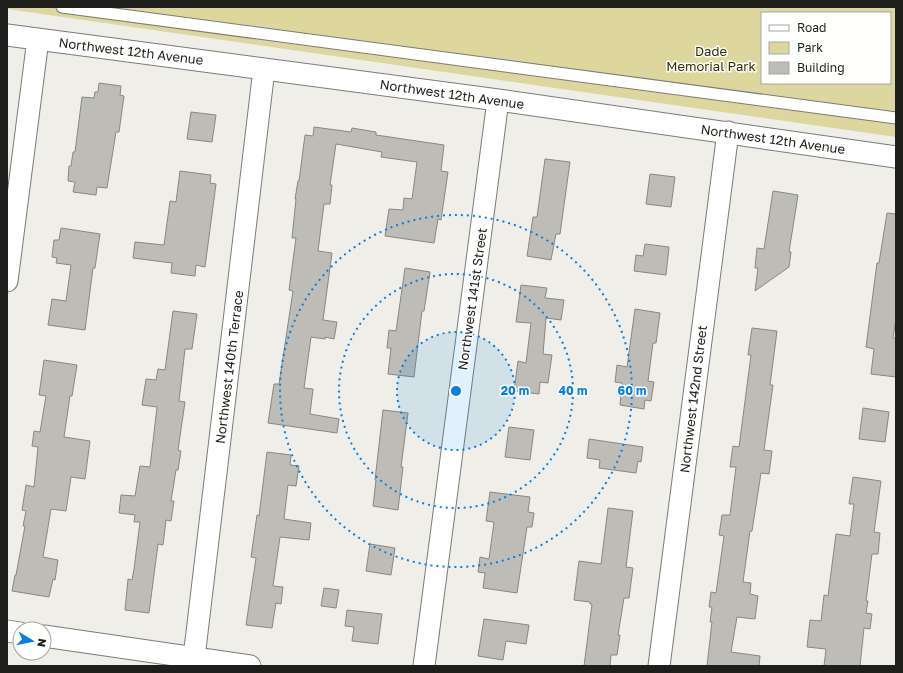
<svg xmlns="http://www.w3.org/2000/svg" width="903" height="673" viewBox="0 0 903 673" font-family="'Golos Text',sans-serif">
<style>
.green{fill:#ddd79e;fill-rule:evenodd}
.building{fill:#bdbcb7;stroke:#888882}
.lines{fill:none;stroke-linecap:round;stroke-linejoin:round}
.service-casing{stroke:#7b7b76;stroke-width:13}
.minor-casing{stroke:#7b7b76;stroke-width:23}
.service{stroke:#fff;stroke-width:11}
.minor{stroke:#fff;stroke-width:21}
.ring{fill:none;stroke:#0280e6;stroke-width:2;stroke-dasharray:2 4}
.labels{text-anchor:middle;stroke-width:3;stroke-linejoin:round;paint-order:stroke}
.street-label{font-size:13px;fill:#1e1e1c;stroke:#fffffe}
.park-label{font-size:13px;fill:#342f03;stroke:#fffffe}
.centre{fill:#0280e6;stroke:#fffffe;stroke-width:2}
.ring-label{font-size:12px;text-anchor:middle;font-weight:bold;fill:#0280e6;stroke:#fffffe;stroke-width:3;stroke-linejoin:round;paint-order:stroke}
</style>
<rect width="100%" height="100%" fill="#efeee9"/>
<path class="green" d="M7,7H896V137L7,9ZM762,13H890V83H762Z"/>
<path class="building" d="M99,83L121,86L120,95L124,96L119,132H116L107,188L97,187L96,195L73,192L75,182L68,181L69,166H71L73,152H75L82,97L94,98L95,92H98Z
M191,112L216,115L212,142L187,139Z
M314,127L351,132L352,128L376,132V135L444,145L441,171L448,172L441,220L438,219L434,243L385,236L389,209L403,210L404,198L412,199L417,162L381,157L382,152L336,144L330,185H332L330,204H324L318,251L332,253L323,320L337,322L334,339L325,337V339L311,337L304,388L313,389L310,414L339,419L337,433L268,423L274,384H279L293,291L289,290L296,238H292L296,199H295L298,181H299L305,135L313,136Z
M545,159L570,162L560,234H556L551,260L527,256L533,217H537Z
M180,171L211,175L210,183L216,184L205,267L196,265L195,276L171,273L172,263L133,258L135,242L164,245L170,201L176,202Z
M650,174L675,177L671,207L646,204Z
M773,191L798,195L789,252H791L789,267L755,291L758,268H755L757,248L764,249Z
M887,213L896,214V319L893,338H896V377L871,374L874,349L866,347L877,263H879Z
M61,228L100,234L95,268H93L85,330L48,325L52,299L66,301L71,265L56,263L57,258L52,257L54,240H59Z
M645,244L669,247L666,275L634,271L636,255L643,256Z
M405,268L430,272L424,311H422L414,377L388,374L391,348H387L389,330L396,331Z
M521,285L547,288L545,298L564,300L561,320L546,318L543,354L552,355L548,383L540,382L539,394L514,391L518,361L526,363L531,323L516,322Z
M635,309L660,313L656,343H653L648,381L654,382L651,401L645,400L644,409L620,405L622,383L615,382L617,365L627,367Z
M173,311L197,314L192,349H185L179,401L185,402L178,450L181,451L178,470H176L171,501H174L171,521L166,520L163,545L158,544L149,613L125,610L128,579L132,580L134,569L140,522H134L135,515L119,513L121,495L135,496L140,466L150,467L157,407L142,405L146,379L156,380L158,369L165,370Z
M752,328L777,331L770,385H773L764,450L772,451L769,474L761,473L752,531H750L743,582L751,583L750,594L758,596L755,619L737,617L731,652L760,656L759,666H707L712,622H710L712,607H709L711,592L716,593L724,536L719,535L722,515H730L736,467H730L733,446L739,447L751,355H748Z
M44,360L77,365L72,396H70L64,437L90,441L85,479L71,477L66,511L51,509L43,557L58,560L55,580L53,579L49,597L12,591L15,575H16L25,526H23L26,511L22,510L26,485L34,487L38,447L32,446L34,431L40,432L46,396L39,395Z
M863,408L889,412L885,442L859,439Z
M383,410L408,413L401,467H403L398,510L373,506L376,480H375Z
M509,427L534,430L530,460L505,457Z
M589,439L643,447L641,462L638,461L636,473L599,468L600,460L587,458Z
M267,452L291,455L290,465L299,466L296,486L288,485L284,519L311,523L309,540L280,537L273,586L283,587L281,604L276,603L272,628L246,625L256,558L251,557L257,515L259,516Z
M853,477L881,481L874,532L880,533L878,554H872L866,601H868L866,613L872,614L870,629L864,628L860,666H824L826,649L807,647L810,620L821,621L824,595L828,596L836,534L850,536L854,504H849Z
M490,492L530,497L528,512L534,513L532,527H527L517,593L483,588L485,573L478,572L480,557L489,559L494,522L486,521Z
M608,508L633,511L626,567L633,568L629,598H624L618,635H620L617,655H611L610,666H584L592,604H590V602L574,600L579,561L601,564Z
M370,544L395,548L391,575L366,571Z
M324,588L339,590L336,608L321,606Z
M347,610L382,614L378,644L352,641L354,627L345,626Z
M484,619L529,625L526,644L506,641L503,660L478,656Z"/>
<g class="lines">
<defs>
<path id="service" d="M62,7L896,118"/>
<path id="minor" d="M7,35L498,100L896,157
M7,281L38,39
M7,631L20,633
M44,636L250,666
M193,666L264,69
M424,666L498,100
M659,666L728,132"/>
</defs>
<use href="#service" class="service-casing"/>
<use href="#minor" class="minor-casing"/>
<use href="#service" class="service"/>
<use href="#minor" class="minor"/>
</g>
<circle cx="456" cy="391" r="59" fill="#0280e6" fill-opacity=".12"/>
<g class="ring">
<circle cx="456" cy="391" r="59"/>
<circle cx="456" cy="391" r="117"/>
<circle cx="456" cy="391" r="176"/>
</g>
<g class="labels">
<g class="street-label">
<text transform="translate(131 51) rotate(7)" y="5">Northwest 12th Avenue</text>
<text transform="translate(452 94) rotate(8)" y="5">Northwest 12th Avenue</text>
<text transform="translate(773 139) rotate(8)" y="5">Northwest 12th Avenue</text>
<text transform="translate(472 299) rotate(-82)" y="5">Northwest 141st Street</text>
<text transform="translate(229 367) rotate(-83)" y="5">Northwest 140th Terrace</text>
<text transform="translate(693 399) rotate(-83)" y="5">Northwest 142nd Street</text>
</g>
<g class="park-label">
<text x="711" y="56">Dade<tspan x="711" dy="15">Memorial Park</tspan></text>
</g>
</g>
<circle cx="456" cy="391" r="6" class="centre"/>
<g class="ring-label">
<text x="515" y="395">20 m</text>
<text x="573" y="395">40 m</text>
<text x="632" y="395">60 m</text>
</g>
<rect width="903" height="673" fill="none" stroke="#1e1e1c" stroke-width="16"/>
<rect x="761" y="12" width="130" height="72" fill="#fffffe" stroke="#a5a5a4"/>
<rect x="769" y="25" width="20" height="6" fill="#ffffff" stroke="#a5a5a4"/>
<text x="797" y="32" font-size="12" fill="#1e1e1c">Road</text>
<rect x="769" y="42" width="20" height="12" fill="#ddd79e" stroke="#a5a5a4"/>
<text x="797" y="52" font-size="12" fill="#1e1e1c">Park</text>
<rect x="769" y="62" width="20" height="12" fill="#bdbcb7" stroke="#a5a5a4"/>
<text x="797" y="72" font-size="12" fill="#1e1e1c">Building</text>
<g transform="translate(32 641) rotate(100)"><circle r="19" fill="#fffffe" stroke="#a5a5a4"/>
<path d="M0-3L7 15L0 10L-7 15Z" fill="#0280e6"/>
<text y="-6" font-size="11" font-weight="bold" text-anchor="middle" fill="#1e1e1c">N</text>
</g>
</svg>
